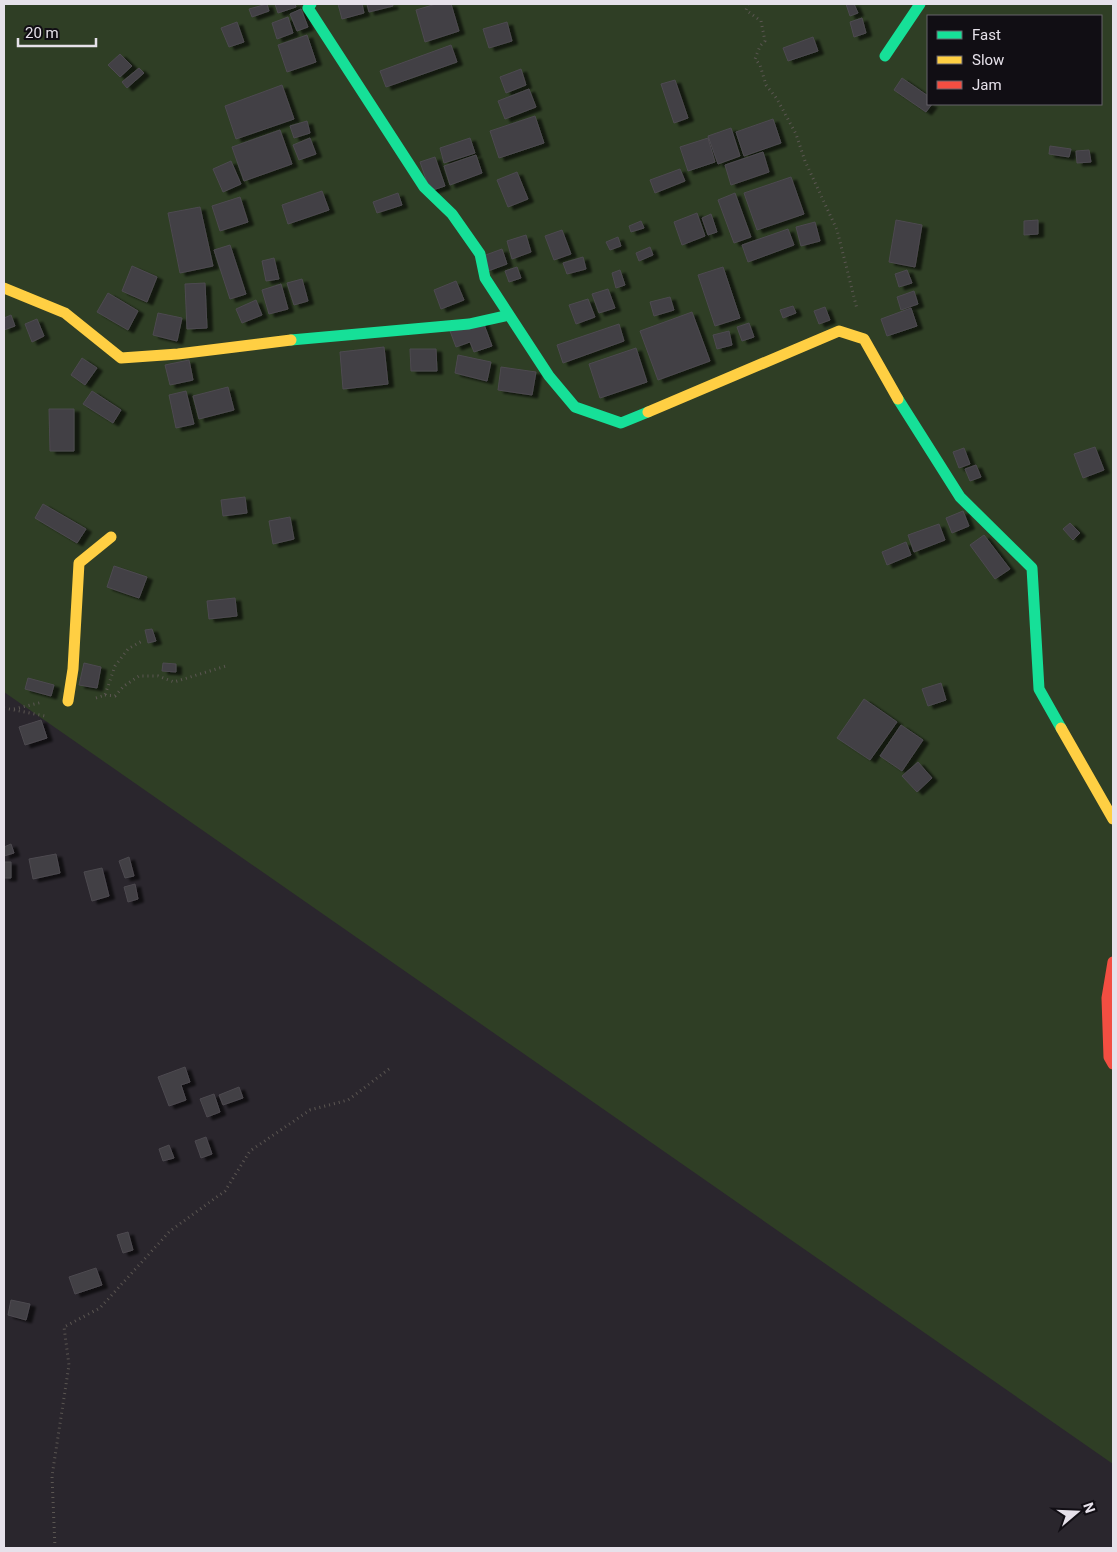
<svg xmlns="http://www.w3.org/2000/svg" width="1117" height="1552" viewBox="0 0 1117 1552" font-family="Roboto,sans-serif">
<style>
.green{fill:#2f3e25;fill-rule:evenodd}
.building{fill:#423f44;stroke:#4d4a50;filter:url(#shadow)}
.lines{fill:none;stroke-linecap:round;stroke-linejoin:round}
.path{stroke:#5b5652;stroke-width:3;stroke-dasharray:1 4;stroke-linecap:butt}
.fast{stroke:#16e098;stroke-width:11}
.slow{stroke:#ffcf43;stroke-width:11}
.jam{stroke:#f24e42;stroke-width:11}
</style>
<defs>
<filter id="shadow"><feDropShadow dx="5.5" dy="3" stdDeviation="1" flood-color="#0009"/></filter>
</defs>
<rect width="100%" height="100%" fill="#2a262d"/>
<path class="green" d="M4,4H1113V1464L4,692ZM928,16H1101V104H928Z"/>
<path class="building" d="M267,4L269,11L252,17L249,9Z
M275,4H295L296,7L278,13Z
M338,4H362L364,13L342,19Z
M367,4H392L393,6L369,12Z
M436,4H451L459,31L425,42L416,10Z
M846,4H854L858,13L850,16Z
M301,9L308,27L297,31L290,14Z
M288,17L293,33L277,39L272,23Z
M862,18L866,33L854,37L850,22Z
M237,22L244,42L229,47L221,28Z
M507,22L512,41L489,48L483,29Z
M307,35L316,62L287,72L278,45Z
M813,37L818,51L788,61L783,48Z
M451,45L457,62L386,87L380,71Z
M120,54L132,66L120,77L108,65Z
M139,68L144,73L127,88L122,82Z
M521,69L526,85L506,93L500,77Z
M902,78L928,96V104H932L926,112L894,90Z
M675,80L688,118L674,123L661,84Z
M282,85L294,119L236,139L225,106Z
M529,89L536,107L505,119L498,101Z
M535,116L544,143L499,158L490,131Z
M773,119L781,143L744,156L736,132Z
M307,121L310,133L294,138L290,126Z
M731,128L740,156L718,164L708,136Z
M280,130L292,164L244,181L232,147Z
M310,138L316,154L299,160L293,145Z
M470,138L475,153L444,163L440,148Z
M708,138L715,162L688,171L680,147Z
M1050,146L1071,149L1069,157L1049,154Z
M1089,150L1091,162L1077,163L1076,151Z
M763,152L769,172L731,185L725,165Z
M476,155L482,173L450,185L444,166Z
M435,157L445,186L430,191L420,162Z
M231,161L241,184L223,192L213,169Z
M680,169L685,181L655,193L650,180Z
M517,172L528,199L508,207L497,180Z
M791,177L804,214L757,230L744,193Z
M322,191L329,210L288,224L282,205Z
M398,193L402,205L377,213L373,202Z
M735,193L751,237L734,243L718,200Z
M240,197L248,222L220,231L212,206Z
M200,207L213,266L180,273L168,213Z
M697,213L705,236L682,245L674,222Z
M711,214L717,232L708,235L702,218Z
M896,220L922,225L915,267L889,262Z
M1038,220V234L1024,235V221Z
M641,221L644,228L631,232L629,226Z
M815,222L820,241L801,246L796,227Z
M788,229L794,245L748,262L742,245Z
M562,230L571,254L554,260L545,236Z
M526,235L531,252L512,259L507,241Z
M618,237L621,246L610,250L606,242Z
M230,245L246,294L230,299L214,250Z
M650,247L653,255L639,261L636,253Z
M502,249L507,264L488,271L483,256Z
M583,257L586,269L567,274L563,263Z
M274,258L279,279L266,281L262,261Z
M132,266L157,277L147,302L122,291Z
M517,267L521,278L509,282L505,271Z
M723,267L740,318L715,326L698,275Z
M620,270L625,285L616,288L612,273Z
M907,270L912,283L899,287L895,274Z
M302,279L308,301L294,305L287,283Z
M456,281L464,300L441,309L434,290Z
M205,283L207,328L187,329L185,284Z
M281,284L288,309L269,314L262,290Z
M608,289L615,308L599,313L592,294Z
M914,291L918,304L901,310L897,297Z
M108,293L138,311L128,330L97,312Z
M670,297L674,310L654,316L650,302Z
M588,299L595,317L576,324L569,305Z
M256,300L262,315L242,323L236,309Z
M793,306L796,313L783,318L780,310Z
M825,307L830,320L819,324L814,311Z
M911,308L917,326L887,336L881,319Z
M692,312L710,361L658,380L640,331Z
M158,313L182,318L177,341L153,335Z
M11,315L15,326L4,330V318Z
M37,319L44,336L32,342L25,324Z
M482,319L492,346L474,352L470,342L456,347L450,331Z
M749,323L754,337L742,341L737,327Z
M619,324L624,341L563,363L557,345Z
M729,331L732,345L717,349L713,335Z
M384,347L388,384L343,389L340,352Z
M636,348L647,382L600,398L589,364Z
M410,349H436L437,371H411Z
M458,355L491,362L487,381L455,373Z
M82,358L97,368L85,385L71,375Z
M189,360L193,380L170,385L165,365Z
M501,367L536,372L532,395L498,390Z
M228,387L234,410L199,419L193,396Z
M92,391L121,410L113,423L83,404Z
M186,391L194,424L176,428L169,395Z
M49,409H74V451H50Z
M1095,447L1104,470L1083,478L1074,454Z
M964,448L970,464L959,468L953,452Z
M976,465L981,477L970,481L965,469Z
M245,497L247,513L223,516L221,500Z
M43,504L86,529L77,543L35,518Z
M963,511L969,526L952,533L946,518Z
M290,517L294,539L273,544L269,521Z
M1070,523L1080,533L1073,540L1063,529Z
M939,524L945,540L914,552L908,535Z
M984,535L1010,569L995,579L970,545Z
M906,542L911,555L887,565L882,552Z
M114,566L147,577L139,598L107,587Z
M235,598L237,616L209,619L207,601Z
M152,629L156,641L148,643L145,630Z
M84,663L101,667L97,688L79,685Z
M163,663L176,664V672L162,671Z
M28,678L54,685L51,696L25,689Z
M941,683L946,700L928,706L922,689Z
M864,699L897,722L870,760L837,738Z
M41,720L47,738L25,745L19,727Z
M901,725L923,740L902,771L880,756Z
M918,762L932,778L917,792L902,776Z
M11,844L14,853L4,856V847Z
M56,854L60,873L33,879L29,859Z
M129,857L134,876L125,878L119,861Z
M4,862H11V878H4Z
M102,868L109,896L92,901L84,872Z
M135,884L138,899L128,902L124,887Z
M185,1067L190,1082L181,1085L186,1100L169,1106L158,1077Z
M239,1087L243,1098L223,1105L219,1095Z
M214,1094L220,1112L207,1117L200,1099Z
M206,1137L212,1154L201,1158L195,1141Z
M169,1145L174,1158L163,1161L159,1149Z
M128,1232L133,1250L123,1253L117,1235Z
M96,1268L102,1285L75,1294L69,1277Z
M11,1300L30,1304L26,1320L8,1315Z"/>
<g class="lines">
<path class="path" d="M748,4L746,10L761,21L765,41L760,46L755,59L760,65L766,85L777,99L796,134L805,161L837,230L857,309
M105,695L115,696L124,686L139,676H158L174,682L226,666
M96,698L105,695L115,666L128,649L142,641
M4,708L45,716
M14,709L43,702
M55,1548L52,1476L69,1365L64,1327L100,1308L170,1231L225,1191L250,1151L310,1110L348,1100L389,1069"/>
<path class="fast" d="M311,4L308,8L424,187L452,214L480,254L485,278L549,376L575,407L621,423L648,412
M885,56L920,4
M291,340L469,324L509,315
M898,399L960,497L1032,568L1039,689L1061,728"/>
<path class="slow" d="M4,288L65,313L121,358L178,354L291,340
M648,412L839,331L864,339L898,399
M68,701L73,669L79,563L111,537
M1061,728L1113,819"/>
<path class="jam" d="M1113,962L1107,998L1109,1057L1113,1064"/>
</g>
<rect width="1117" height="1552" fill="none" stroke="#e6e1ea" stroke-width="10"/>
<rect x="927" y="15" width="175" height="90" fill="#110e14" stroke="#66626a"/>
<rect x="937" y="31" width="25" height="8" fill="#16e098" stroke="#66626a"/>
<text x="972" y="40" font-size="15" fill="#e6e1ea">Fast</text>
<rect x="937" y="56" width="25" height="8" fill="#ffcf43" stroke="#66626a"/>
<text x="972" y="65" font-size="15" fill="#e6e1ea">Slow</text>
<rect x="937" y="81" width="25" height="8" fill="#f24e42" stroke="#66626a"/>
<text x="972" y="90" font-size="15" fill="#e6e1ea">Jam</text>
<g transform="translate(1077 1512) rotate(71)" stroke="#110e14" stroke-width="4" paint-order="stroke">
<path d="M0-4L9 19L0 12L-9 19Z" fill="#e6e1ea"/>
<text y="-8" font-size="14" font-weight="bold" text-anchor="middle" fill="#e6e1ea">N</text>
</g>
<path d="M18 38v8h78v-8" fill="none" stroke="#e6e1ea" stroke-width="2.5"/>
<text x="25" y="38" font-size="15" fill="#e6e1ea" stroke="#110e14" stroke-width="4" paint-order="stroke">20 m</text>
</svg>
